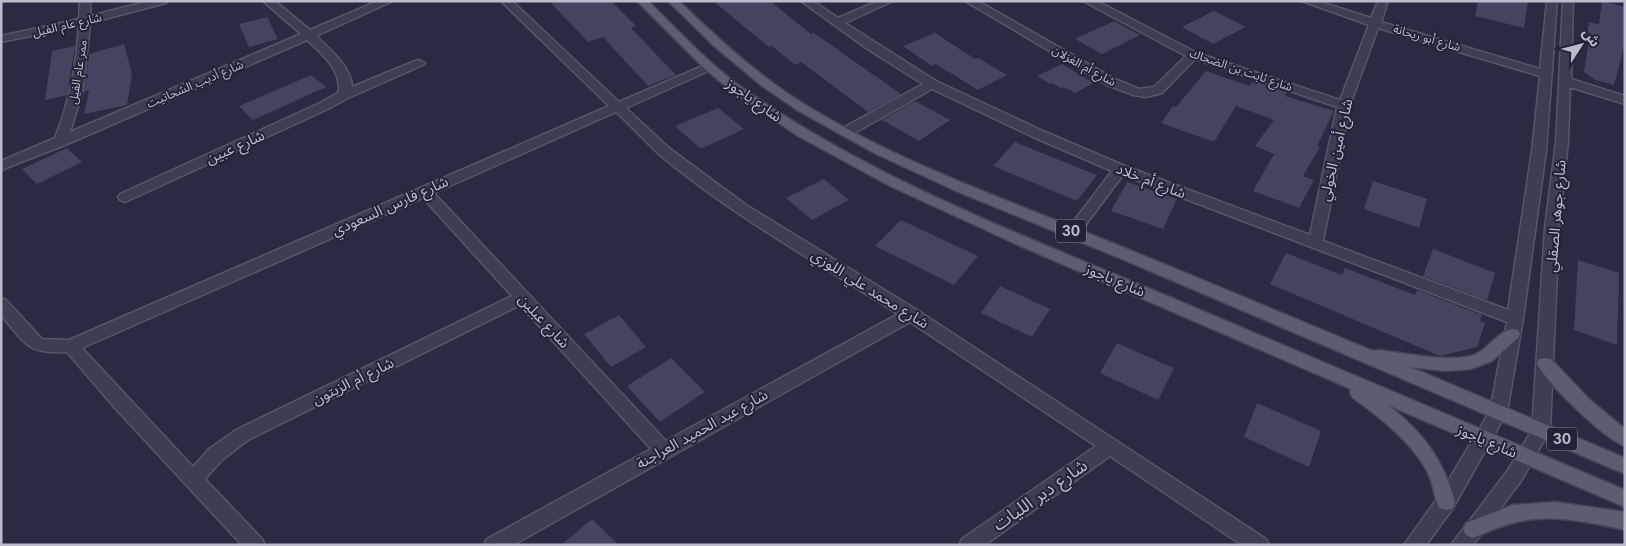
<svg xmlns="http://www.w3.org/2000/svg" width="1626" height="546" viewBox="0 0 1626 546" font-family="Inter,'Noto Sans Arabic',sans-serif">
<style>
.building{fill:#434460}
.lines{fill:none;stroke-linecap:round;stroke-linejoin:round}
.minor-casing{stroke:#56566a;stroke-width:3}
.major-casing{stroke:#444459;stroke-width:3}
.minor{fill:#3d3e53;fill-rule:evenodd}
.major{fill:#5c5c73;fill-rule:evenodd}
.labels{text-anchor:middle;stroke-width:4;stroke-linejoin:round;paint-order:stroke}
.far-street-label{font-size:12px;fill:#bbc;stroke:#222238}
.shield{fill:#222238;stroke:#8d8da0;stroke-width:1}
.shield-label{font-size:14px;font-weight:bold;fill:#bbc}
.street-label{font-size:15px;fill:#bbc;stroke:#222238}
.near-street-label{font-size:18px;fill:#bbc;stroke:#222238}
</style>
<rect width="100%" height="100%" fill="#292a43"/>
<path class="building" d="M549,1H611L636,26L631,28L676,75L648,86L603,37L588,42Z
M713,1H770L811,34L814,33L901,94L868,112L801,62L795,65L772,46L769,47Z
M1478,1H1528L1524,28L1475,16Z
M1602,1L1625,7V42L1614,85L1595,80L1584,72L1589,40L1587,39L1589,22L1599,24Z
M1214,11L1246,27L1213,44L1182,27Z
M267,17L278,39L249,47L239,24Z
M1114,21L1140,35L1102,54L1075,39Z
M935,33L975,59L978,58L1007,75L978,90L936,64L932,66L903,46Z
M124,44L132,74L127,105L84,114L89,90L85,91L89,54Z
M75,46L67,95L45,100L52,51Z
M1062,64L1094,83L1075,93L1064,87L1061,88L1052,83L1050,84L1037,76Z
M1206,71L1249,86L1253,81L1287,92L1285,96L1334,111L1317,146L1320,147L1303,176L1314,180L1299,208L1253,191L1274,154L1255,146L1274,120L1236,106L1214,142L1161,123L1173,106L1176,107Z
M311,75L326,87L253,120L239,106Z
M913,102H917L950,120L919,141L882,120Z
M718,108L744,129L701,149L675,126Z
M1015,142L1057,159L1097,175L1077,201L993,166Z
M67,148L82,162L37,184L22,169Z
M824,179L849,200L812,220L786,198Z
M1373,181L1427,199L1419,228L1364,209Z
M1127,182L1177,199L1163,229L1111,211Z
M901,220L933,235L978,256L954,285L875,246Z
M1433,249L1495,273L1487,300L1423,276Z
M1286,253L1342,275L1345,268L1415,295L1417,290L1482,315L1480,321L1485,323L1477,347L1440,356L1270,284Z
M1578,260L1619,273L1617,345L1574,330Z
M1000,286L1050,309L1032,337L981,313Z
M619,315L646,347L611,367L584,334Z
M1117,343L1174,368L1158,400L1100,373Z
M671,358L705,392L660,422L627,386Z
M1257,403L1321,431L1309,467L1244,437Z
M592,519L619,545H561Z"/>
<g class="lines">
<defs>
<path id="minor" d="M80,1H90V16L149,1H167L166,3L90,23L83,90L70,132L301,34L263,1H275L310,30L378,1H393L316,36C329,48 352,68 352,87L415,61L419,60L425,63L423,65L348,98L328,109L125,202L120,200L118,197L120,194L320,103L338,93C343,72 322,53 307,40L65,145L1,170V161L55,138C70,100 76,66 79,26L1,42V36L79,19Z
M501,1H512L619,102L705,65H713L715,67L713,69L626,108L669,148L746,205L917,310L1266,539L1269,545H1242L1110,456L985,545H959L962,539L1096,446L910,322L513,545H484L487,539L651,449L520,305L248,440L222,460L205,479L262,539L265,545H242L114,407L67,352C26,354 26,344 1,315V298L6,300L42,339L69,340L609,106ZM616,112C631,126 645,141 660,155C733,216 818,263 898,314L666,441L434,193ZM423,198L512,296L236,430L209,449L193,467L82,348Z
M801,1H813L838,18L878,1H893L845,23L936,81L1043,131L1125,166L1310,235L1337,107L1195,59L1162,93L1146,97L1133,95L1107,85L965,1H978L1115,79L1139,89L1154,87L1186,56L1083,1H1097L1197,53L1340,100L1369,25L1302,1H1318L1371,18L1378,1H1388L1381,22L1540,69L1547,1H1557L1546,151L1523,319L1507,412L1453,508L1426,545H1404L1439,496L1490,411L1507,322L1123,175L1078,235H1068L1066,232L1068,229L1112,171L1033,137L932,89L851,135H841L840,132L841,129L923,84L866,48ZM1378,28L1540,76L1532,151L1508,310L1323,241L1350,105Z
M1563,1H1573L1571,79L1625,96V104L1570,87L1568,142L1559,228L1550,430L1521,481L1473,545H1451L1508,470L1532,430L1545,228L1556,142Z"/>
<path id="major" d="M637,1H648C677,29 705,60 737,84C869,178 1024,236 1172,298C1323,362 1474,426 1625,490V507L1388,405C1423,433 1443,458 1455,502L1453,508L1446,510L1439,508C1434,496 1433,482 1427,471C1410,440 1380,418 1352,397L1350,392L1351,389L1018,245L890,186L798,136L729,89L705,69Z
M668,1H679C713,34 748,66 787,93C880,155 987,192 1090,234C1185,272 1279,312 1373,351L1379,350C1404,353 1454,364 1476,354C1490,348 1502,325 1518,330L1520,334L1518,338L1492,361L1471,369L1445,371L1410,367L1625,458V474L1122,259L956,191L874,153L797,110L762,86L714,46Z
M1545,358L1551,359L1589,399L1625,429V446C1604,439 1547,383 1537,364L1539,359Z
M1555,502L1625,512V530C1589,522 1549,513 1513,523C1499,526 1486,533 1473,538L1466,535L1463,529L1466,523L1513,505Z"/>
</defs>
<use href="#minor" class="minor-casing"/>
<use href="#major" class="major-casing"/>
<use href="#minor" class="minor"/>
<use href="#major" class="major"/>
</g>
<g class="labels">
<g class="far-street-label">
<text transform="translate(67 25) rotate(-13)" y="4">شارع عام الفيل</text>
<text transform="translate(1427 38) rotate(16)" y="4">شارع أبو ريحانة</text>
<text transform="translate(1084 66) rotate(29)" y="4">شارع أم الغزلان</text>
<text transform="translate(1241 70) rotate(19)" y="4">شارع ثابت بن الضحاك</text>
<text transform="translate(78 72) rotate(-81)" y="4">ممر عام الفيل</text>
<text transform="translate(195 84) rotate(-23)" y="4">شارع أديب الشحاتيت</text>
</g>
<g class="shield">
<rect x="1056" y="219.5" width="30" height="23" rx="4"/>
<rect x="1547" y="427.5" width="30" height="23" rx="4"/>
</g>
<g class="shield-label">
<text x="1071" y="236">30</text>
<text x="1562" y="444">30</text>
</g>
<g class="street-label">
<text transform="translate(754 100) rotate(35)" y="5">شارع ياجوز</text>
<text transform="translate(235 147) rotate(-24)" y="5">شارع عبين</text>
<text transform="translate(1336 150) rotate(-77)" y="5">شارع أمين الخولي</text>
<text transform="translate(1151 181) rotate(21)" y="5">شارع أم خلاد</text>
<text transform="translate(390 206) rotate(-24)" y="5">شارع فارس السعودي</text>
<text transform="translate(1556 216) rotate(-85)" y="5">شارع جوهر الصقلي</text>
<text transform="translate(1115 280) rotate(23)" y="5">شارع ياجوز</text>
<text transform="translate(870 289) rotate(32)" y="5">شارع محمد علي اللوزي</text>
<text transform="translate(544 321) rotate(47)" y="5">شارع عبلين</text>
<text transform="translate(353 381) rotate(-26)" y="5">شارع أم الزيتون</text>
<text transform="translate(702 429) rotate(-29)" y="5">شارع عبد الحميد العراجنة</text>
<text transform="translate(1487 441) rotate(23)" y="5">شارع ياجوز</text>
</g>
<g class="near-street-label">
<text transform="translate(1040 495) rotate(-35)" y="6">شارع دير الليات</text>
</g>
</g>
<rect width="1626" height="546" fill="none" stroke="#bbbbcc" stroke-width="5"/>
<g transform="translate(1581 45) rotate(54)" stroke="#222238" stroke-width="4" paint-order="stroke">
<path d="M0-4L9 19L0 12L-9 19Z" fill="#bbbbcc"/>
<text y="-8" font-size="14" font-weight="bold" text-anchor="middle" fill="#bbbbcc">ش</text>
</g>
</svg>
